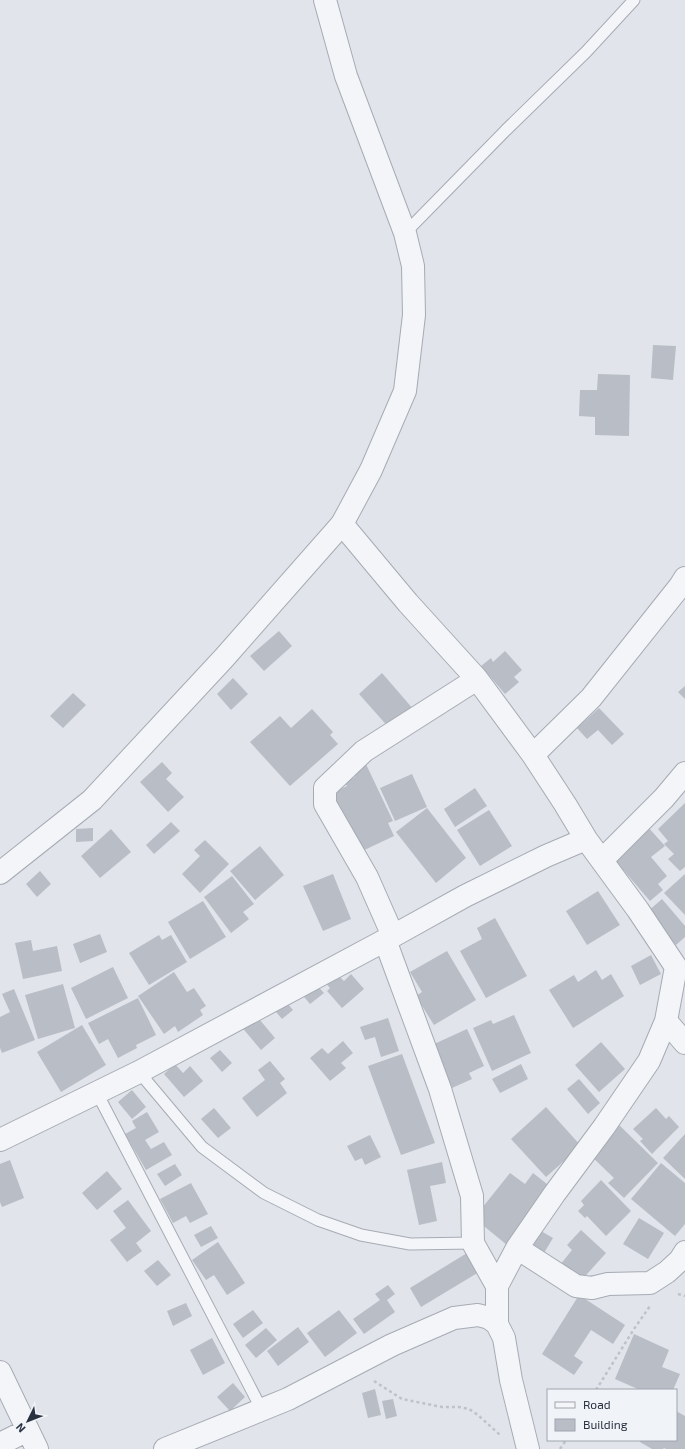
<svg xmlns="http://www.w3.org/2000/svg" width="685" height="1449" viewBox="0 0 685 1449" font-family="'Exo 2',sans-serif">
<style>
.building{fill:#b8bdc6}
.lines{fill:none;stroke-linecap:round;stroke-linejoin:round}
.service-casing{stroke:#a6abb4;stroke-width:13}
.minor-casing{stroke:#a6abb4;stroke-width:24}
.tertiary-casing{stroke:#a6abb4;stroke-width:24}
.path{stroke:#bfc2c8;stroke-width:2.5;stroke-dasharray:3 3;stroke-linecap:butt}
.service{stroke:#f4f5f8;stroke-width:11}
.minor{stroke:#f4f5f8;stroke-width:22}
.tertiary{stroke:#f4f5f8;stroke-width:22}
</style>
<rect width="100%" height="100%" fill="#e1e4ea"/>
<path class="building" d="M653,345L676,346L673,380L651,378Z
M598,374L630,375L629,436L595,435V417L579,416L580,390H597Z
M279,631L292,646L264,671L250,656Z
M505,651L522,670L514,677L519,682L505,694L481,666L491,658L493,662Z
M382,673L414,710L391,730L359,694Z
M233,678L248,694L231,710L217,694Z
M685,686V699L678,692Z
M73,693L86,705L63,728L50,716Z
M599,708L624,734L612,745L598,730L587,739L577,728Z
M312,709L333,732L330,735L338,744L290,786L250,742L280,716L291,728Z
M364,760L393,821L388,823L394,836L358,853L330,794L347,786L344,782L355,777L350,766Z
M162,762L172,773L166,779L184,797L168,812L140,782Z
M412,774L427,807L395,821L380,788Z
M475,788L487,806L455,827L444,809Z
M685,803V867L680,871L668,859L674,854L664,844L668,841L658,829Z
M427,808L466,858L436,883L396,832Z
M489,810L512,846L480,866L457,830Z
M171,822L180,831L154,854L146,845Z
M647,826L665,846L651,857L667,876L658,884L663,890L650,901L612,857Z
M93,828V841L76,842V829Z
M111,829L131,852L100,878L81,856Z
M205,840L229,864L200,893L182,874L200,856L194,850Z
M260,846L284,875L255,900L230,871Z
M40,871L51,884L37,897L26,884Z
M333,874L351,919L323,931L303,886Z
M685,874V915L664,893Z
M232,876L254,904L243,912L249,919L231,933L204,897Z
M598,891L620,925L587,945L566,911Z
M662,899L685,926V937L676,945L647,912Z
M203,901L226,937L190,959L168,922Z
M495,918L527,976L486,998L460,951L482,939L477,928Z
M100,934L107,952L80,963L73,944Z
M159,935L162,940L171,935L187,962L149,985L129,953Z
M31,940L33,951L57,946L62,971L23,979L15,943Z
M447,951L476,1000L434,1025L416,996L422,992L410,972Z
M651,955L661,974L640,985L631,966Z
M113,967L128,998L86,1019L71,988Z
M332,969L344,981L351,974L364,989L342,1008L327,991L330,988L322,979Z
M596,970L602,980L611,974L624,996L573,1028L549,990L574,975L578,982Z
M174,972L187,992L194,988L206,1006L200,1010L203,1015L178,1032L175,1026L164,1034L138,996Z
M313,981L324,993L310,1004L300,992Z
M63,984L75,1028L38,1039L25,995Z
M14,989L35,1040L2,1053L0,1048V1017L10,1012L2,994Z
M282,997L293,1010L282,1019L271,1006Z
M138,998L156,1035L136,1045L137,1048L118,1058L108,1039L99,1044L88,1023Z
M254,1013L275,1038L261,1050L240,1025Z
M514,1015L531,1053L492,1071L473,1028L491,1020L493,1024Z
M388,1018L399,1051L381,1057L375,1037L365,1040L360,1027Z
M82,1025L106,1065L61,1092L37,1052Z
M467,1029L484,1066L469,1073L472,1079L452,1088L432,1045Z
M343,1041L353,1053L341,1063L346,1068L330,1081L310,1058L322,1048L328,1054Z
M601,1042L625,1069L599,1092L575,1065Z
M220,1050L232,1063L222,1072L210,1058Z
M402,1054L435,1143L401,1155L368,1066Z
M270,1061L285,1079L280,1083L287,1093L257,1117L242,1098L265,1080L258,1070Z
M175,1064L183,1073L190,1066L203,1081L184,1097L164,1074Z
M521,1064L528,1079L500,1093L492,1079Z
M579,1079L600,1103L588,1114L567,1089Z
M132,1090L146,1107L132,1119L118,1102Z
M546,1107L581,1146L546,1177L511,1139Z
M214,1108L231,1128L218,1138L201,1119Z
M656,1108L666,1119L669,1116L679,1127L652,1154L640,1141L643,1139L633,1129Z
M147,1112L159,1132L145,1140L151,1149L164,1142L172,1155L146,1170L125,1134L136,1128L132,1121Z
M618,1124L658,1163L624,1198L608,1183L614,1178L589,1154Z
M685,1134V1179L663,1158Z
M370,1135L381,1157L365,1165L362,1158L355,1161L347,1146Z
M10,1160L24,1198L2,1207L0,1202V1164Z
M442,1162L446,1183L430,1186L437,1221L419,1225L407,1170Z
M661,1163L685,1183V1224L675,1236L631,1199Z
M175,1164L182,1175L165,1186L157,1174Z
M107,1171L122,1189L97,1210L82,1193Z
M510,1173L525,1184L533,1173L552,1188L507,1245L474,1218Z
M601,1180L631,1211L606,1236L587,1216L585,1218L578,1211L584,1205L581,1201Z
M191,1183L208,1214L190,1223L186,1216L173,1223L160,1199Z
M128,1200L151,1231L136,1243L142,1251L127,1262L110,1240L126,1228L113,1211Z
M639,1218L664,1233L648,1259L623,1244Z
M211,1226L218,1238L201,1247L194,1235Z
M534,1227L553,1238L544,1253L523,1248Z
M581,1230L606,1253L579,1283L560,1265L572,1250L567,1245Z
M218,1242L245,1283L227,1295L214,1275L206,1280L192,1260Z
M467,1253L479,1272L421,1307L410,1288Z
M158,1260L171,1275L157,1286L144,1271Z
M388,1285L395,1294L387,1300L395,1312L364,1334L353,1319L380,1300L375,1294Z
M579,1295L625,1325L613,1344L591,1330L574,1356L583,1362L574,1375L542,1354Z
M186,1303L192,1316L173,1326L167,1311Z
M253,1310L263,1323L243,1338L233,1324Z
M339,1310L357,1333L325,1357L307,1333Z
M298,1327L309,1342L278,1366L267,1351Z
M266,1328L277,1340L256,1358L245,1345Z
M634,1334L669,1350L662,1367L680,1374L673,1390H640L615,1379Z
M212,1338L225,1363L203,1375L190,1350Z
M233,1383L245,1397L230,1411L217,1397Z
M375,1389L381,1415L368,1418L362,1393Z
M393,1399L397,1416L386,1419L382,1401Z
M676,1411L685,1416V1449H666L664,1448L663,1449H652L640,1442L641,1440H676Z"/>
<g class="lines">
<defs>
<path id="service" d="M405,233L506,130L586,52L634,0
M139,1072L202,1147L264,1193L318,1220L361,1235L410,1244L473,1243
M97,1093L262,1410"/>
<path id="minor" d="M342,524L408,603L477,679L533,755L565,804L586,839L638,910L676,967L666,1021L685,1043
M533,755L591,698L680,586L685,578
M602,860L664,798L685,773
M393,936L367,877L325,804V788L364,751L477,679
M385,940L440,1089L472,1196L473,1243L497,1286V1324
M0,1140L139,1072L393,936L465,896L546,856L586,839
M517,1248L576,1286L592,1288L608,1284L650,1283L667,1272L680,1260L685,1252
M497,1286L517,1248L555,1193L604,1127L649,1061L666,1021
M0,1372L37,1449
M0,1444L28,1430
M165,1449L288,1399L392,1345L454,1318L478,1315L489,1318L497,1324L504,1338L511,1380L528,1449"/>
<path id="tertiary" d="M0,873L92,800L224,658L342,524L371,470L405,391L414,315L413,266L405,233L346,76L325,0"/>
</defs>
<use href="#service" class="service-casing"/>
<use href="#minor" class="minor-casing"/>
<use href="#tertiary" class="tertiary-casing"/>
<path class="path" d="M678,1294L685,1296
M374,1381L402,1399L442,1407H459L469,1409L478,1415L500,1435
M596,1390L634,1329L650,1306
M560,1449L566,1440"/>
<use href="#service" class="service"/>
<use href="#minor" class="minor"/>
<use href="#tertiary" class="tertiary"/>
</g>
<rect x="547" y="1389" width="130" height="52" fill="#f0f3f7" stroke="#a0a5ae"/>
<rect x="555" y="1402" width="20" height="6" fill="#f4f5f8" stroke="#a0a5ae"/>
<text x="583" y="1409" font-size="12" fill="#293141">Road</text>
<rect x="555" y="1419" width="20" height="12" fill="#b8bdc6" stroke="#a0a5ae"/>
<text x="583" y="1429" font-size="12" fill="#293141">Building</text>
<g transform="translate(28 1421) rotate(227)" stroke="#f0f3f7" stroke-width="3" paint-order="stroke">
<path d="M0-3L7 15L0 10L-7 15Z" fill="#293141"/>
<text y="-6" font-size="11" font-weight="bold" text-anchor="middle" fill="#293141">N</text>
</g>
</svg>
